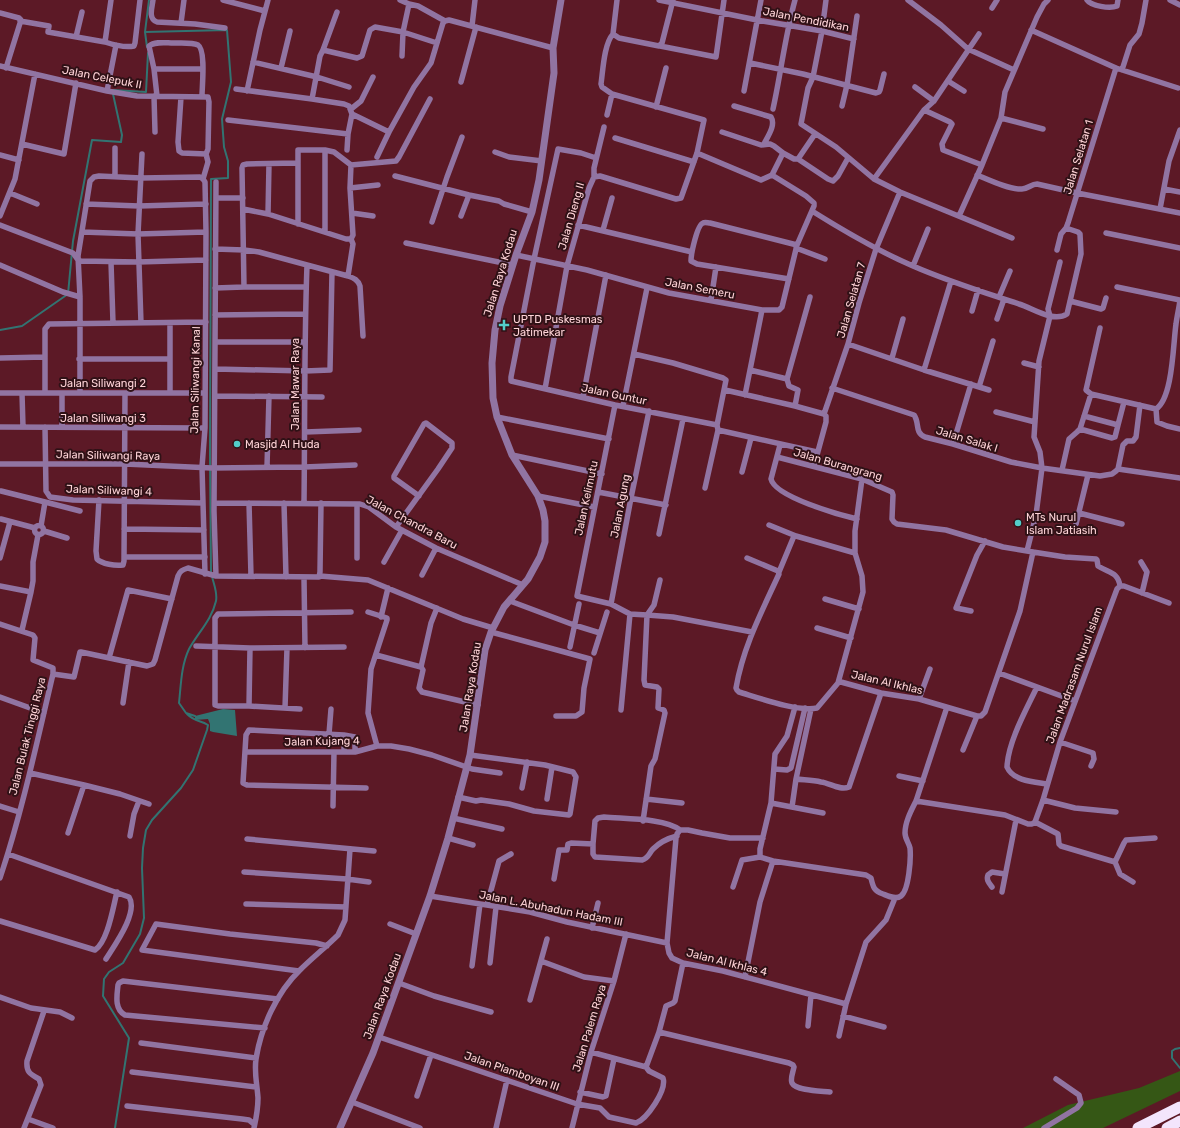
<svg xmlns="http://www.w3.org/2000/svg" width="1180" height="1128" viewBox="0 0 1180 1128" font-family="Rubik,sans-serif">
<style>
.green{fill:#355715}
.water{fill:#327472}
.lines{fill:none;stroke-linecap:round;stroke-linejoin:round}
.stream{stroke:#327472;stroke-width:2}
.minor{stroke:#9174a2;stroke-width:5.5}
.tertiary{stroke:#9174a2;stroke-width:7}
.motorway{stroke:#f3e5fc;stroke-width:11}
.poi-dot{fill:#53cdca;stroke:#2f1116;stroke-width:1.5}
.labels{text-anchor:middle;stroke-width:4;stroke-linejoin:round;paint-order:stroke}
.street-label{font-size:11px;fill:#fed3d7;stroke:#2f1116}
.poi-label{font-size:11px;fill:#fed3d7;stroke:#2f1116;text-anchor:start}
</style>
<rect width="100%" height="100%" fill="#5c1926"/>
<path class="green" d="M1180,1071V1091L1103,1128H1023L1068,1105L1139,1088Z"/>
<path class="water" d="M223,709L235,710L237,736L213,732L210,731V724L208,719L195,720V716Z"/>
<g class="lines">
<path class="stream" d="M145,32L227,30L231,82L222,119L224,147L228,161V178L211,179L210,456L211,571C212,581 218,591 216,601C212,619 198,633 189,649C181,666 181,685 179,703L186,713L195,716
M147,47L145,32L149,0
M113,90L146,92L148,53
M0,330L22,326L68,294L73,241L92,140L121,142L122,135L113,94
M1180,1048L1175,1049L1172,1051V1058L1180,1068
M115,1128L129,1038L103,996L104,979L109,972L123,963L140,934L144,918L142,868L143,848L146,830L152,820L181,788L193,770L207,730L208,725C200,720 195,722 187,714"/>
<path class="minor" d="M111,0L105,42C114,45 125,48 134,46L135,43L140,0
M153,0C152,8 148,19 157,22L195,24L225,28
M223,0L265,11
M400,0L409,4
M617,0L613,34L619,38L659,46L662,43L673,0
M659,0L757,20L822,31L854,39
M826,0L822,31L813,77L808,88L801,124L836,147L874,179L900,192L1012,238
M908,0L941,25L968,49L1014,70
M1087,0C1091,6 1110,9 1117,6L1118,0
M1170,0L1180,5
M992,8L997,0
M0,13L19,18L21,20L6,68
M20,21L49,26L48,32L105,42
M181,23L184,0
M472,26L475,0
M1031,30L1116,68L1178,88
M76,37L82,12
M660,46L716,57L724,0
M323,50L337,12
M402,56L403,32L409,4L418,6L445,21
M253,62L317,77L349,87
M750,63L803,74L876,93L879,92L880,90L884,74
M0,66L107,91L137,96L208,97L209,102L208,149L206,154L182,153L179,151L178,142L181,97
M281,68L290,31
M154,69H203
M1122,70L1130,45L1139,34L1142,23L1146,0
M948,81L964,91
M461,82L476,27
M915,87L934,101
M236,89L312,99L344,104L349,106L352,114L348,134L347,150
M107,91L116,45
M247,91L260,30L268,0
M744,91L761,0
M154,96L155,132
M157,96L154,69L149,46C155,41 166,43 173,43C180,43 192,42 198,45C206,50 202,87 202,96
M312,99L320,56L323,50L357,58L362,56L370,30L375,27L403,32L437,43
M734,106L771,117C776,125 768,136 764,144
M842,106L847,85L857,16
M656,107L666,68
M351,109L361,101L373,77
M773,109C781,73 785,36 795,0
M924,110L950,122L952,124L942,144L943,150L982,165
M352,114L389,132
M607,115L612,94
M1001,118L1043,129
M228,120L348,134
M722,132L761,145L770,144L774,146L783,153
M615,138L694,162
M22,144L64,154L76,83
M325,150V232
M495,152L509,157L542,161
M697,153L761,180L772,175
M0,155L19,160
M377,157L389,132L414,87L431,63L443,23L445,21L449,20L553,48
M596,158L581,153L558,149L534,259L511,377V381L615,405L717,425
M798,159L828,179L833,181L838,176L848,158
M351,165L396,161L399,157L430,99
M351,165L350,188L353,235L351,239
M772,175L783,153L794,159H798L815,134
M977,175C989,180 1010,190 1022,189C1028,189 1031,184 1037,184L1077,193L1180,213
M115,176V148
M395,176L469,195L499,201L504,204L532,212
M594,177V168L604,127
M203,179L208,162L206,154
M874,179L924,110L934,101L979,34
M216,182L214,511L216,576
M350,188L378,185
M1164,189L1180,192
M10,193L37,204
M216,198H243
M86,204L139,206L206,204
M243,209L268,214L346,239H351
M1160,209L1169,161L1180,130
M812,211C844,231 878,251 913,266C947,281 983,292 1019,304C1033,308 1053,323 1067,314L1081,254L1080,234L1078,232L1066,228
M352,213L373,216
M268,214L269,164
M0,216L15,179L35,74
M461,216L469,195
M959,216L982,165L1001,118L1005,92L1037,17L1044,4L1048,0
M432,222L447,177L462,137
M298,224V150H325L334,152L351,165
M0,225L73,253L78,260L81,261L138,262L206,260
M578,225L692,252
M603,230L612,198
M82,232L138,234L206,232
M1106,233L1180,248
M406,243L513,265
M796,248L825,259
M215,249L244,250L259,252L348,276C354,278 358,280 360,286L363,336
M1057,250L1061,234L1066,228L1068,223L1116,68
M516,255L587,270L669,293L762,310H779L782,307L797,245L814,206V203L806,196L772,175
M111,262L113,323
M0,265L63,292L80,297
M913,266L928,229
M348,276L353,244L351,239
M789,279L697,264L691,261C691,254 697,225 703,223C705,222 708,223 710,223L797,245
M244,287L242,168L243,165L247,164L298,163
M1117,287L1180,300
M215,288L244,287H306
M999,297L1010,271
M711,300L716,267
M1070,301L1101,309L1103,308L1106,298
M972,311L978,290
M215,315L305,314
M1050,316L1048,309L1060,262
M997,319L1004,299
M141,323L138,234L142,154
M170,323V393
M1100,328L1086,390L1091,394L1156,409
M215,342H304
M848,344L924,370L989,390
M634,354L673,363L723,378L726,380L717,425L718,430L705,488
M0,358L45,357
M892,358L903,319
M79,359H170
M1024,363L1039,367
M215,369L305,371L330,370L332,272
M750,370L787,379
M924,370L951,281
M979,387L993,341
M832,388L914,415C920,423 914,432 925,437L953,444L1011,462L1042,468L1100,476L1112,474L1116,471L1118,469L1123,445L1127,441H1133L1136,437L1140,405
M545,389L567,266L589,188L594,177L600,176L676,199L681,198L697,153L704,120L612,94L602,87L601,84C603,70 604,44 613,34
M725,390L795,406L824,414
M0,393H205
M22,393L23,427
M45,393V329L49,324L206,322
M62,393V427
M80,393V297L78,256L90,181L94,177L99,176L141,178L200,177L203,179L205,182L206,232L205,428L202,467L205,574
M745,395L762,310
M215,396L322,397
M583,397L606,275
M615,405L577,596L611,604L630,614L647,615L654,605L660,580
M623,406L647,288
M795,406L798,390L789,386L787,379L810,297
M1156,409C1173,398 1173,344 1176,324C1177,316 1179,308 1180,300
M1156,409L1157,422L1167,426L1180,429
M996,412L1035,422
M824,414L848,344L859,303L876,249L900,192
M497,417L609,439
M1118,425L1124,402
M0,427L205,428
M45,427L46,491L50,497L73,500L202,503
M1080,429L1112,438L1115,437L1118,425L1084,416
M718,430L817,452
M305,432L359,430
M953,444L971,384
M780,445L771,479C775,497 840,515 857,519
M512,455L602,474
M0,464H125L212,468L304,467L355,465
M814,466L826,422V416L824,414
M267,467L269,396
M1118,469L1180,478
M1062,470L1069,439L1077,432L1080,429L1091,394
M742,472L751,438
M1,491L45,502
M598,492L666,505
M538,496L594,507
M99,500L96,551L97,559C102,564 115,566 123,565L124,561L125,393
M214,503L360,504L369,507L396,527L436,548L523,585
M249,503L251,576
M284,503L286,577
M304,503C305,424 304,345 307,265
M1079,513L1122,524
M1,519L35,528
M1076,524L1088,475
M769,525L796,536L855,553
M34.5 530a4.5 4.5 0 1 1 9 0a4.5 4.5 0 1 1-9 0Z
M41,526L45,502L80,511
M396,527L438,469L452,448V443L426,423L424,424L394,476V478L419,496
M124,529L204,530
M44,531L67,538
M659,534L683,419
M1027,551L1036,515L1042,468L1040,452L1034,437L1039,361L1050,316
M1033,552L1065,557L1096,559L1097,560L1098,566C1109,573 1118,572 1120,586
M124,557H205
M0,558L10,522
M357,558V504
M747,558L778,571L779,574C762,611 743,647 736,688L737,690L739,692C759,698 798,712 817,708L838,683L841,682L881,693L919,699L977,716H981L985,712L1020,611L1033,552L1003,547L946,530L897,524L894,522L892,519L893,495L892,492L862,479L777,457
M384,562L402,530
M1141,562L1147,572L1142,593
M779,572L794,536
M422,575L436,548
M320,576L368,580L463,619L493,628
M304,578L305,648
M0,586L31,592
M825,599L859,609
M510,601L574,625L600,633
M611,604L631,498L649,411
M971,611L956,608L977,555L985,541
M368,612L387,618V620L371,669L368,713L377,746
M381,617L388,588
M0,624L33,635L35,638L33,660L53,668V674C37,742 22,812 0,878
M817,628L851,638
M22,630L31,592L33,581V562L38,535
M491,632L590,659L584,688L582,712L576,716H556
M196,646L250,648L344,647
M570,647L579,604
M594,653L607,612
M376,655L421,667L423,670L419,688L422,692L478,705
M109,658L128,590L172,599
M421,667L431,623L437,608
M999,673L1075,701
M53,674L74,677L80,652H81L147,666L153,664L155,660L178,576C180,571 182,570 188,568L216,576L319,577L320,572L321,503
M838,683L863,592L862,576L855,553V531L862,479
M1037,687C1026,710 1008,742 1007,767C1013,781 1034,782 1047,784
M0,697L44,713
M919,699L930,669
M123,703L129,662
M249,706L250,648
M795,707L787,736L775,754L771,803L760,849V857L773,861L866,875L871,878C873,887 874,891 883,894C888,896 896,900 901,896C909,890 911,858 910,848C909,843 905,839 905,833C905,822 911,811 916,801L947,707
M285,708L287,648
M300,709L249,706H218L215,705V618L218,614H221L351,612
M621,710L630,614
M329,734L331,709
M344,735L355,737V752
M1060,742L1093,753L1094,759L1091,766
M963,750L977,716
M246,752H355L377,746H391L409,749L432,755L472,769L500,773
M344,752V735L249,730L246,735L243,783L247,785L366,788
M774,769L787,770L791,768L805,708
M30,773L84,785L120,794L149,804
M899,776L923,781
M796,779L811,709
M522,788L527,762
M458,797L476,801L481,800L509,804L534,811L569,815L570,814L576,777L573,772L545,765L470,755
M547,799L552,767
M646,799L682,803
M1043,800L1075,808L1116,812
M916,801L1005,815L1028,824H1032L1035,822
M771,803L823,813
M0,806L19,812
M333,806L334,752
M792,807L796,779C804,780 813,780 821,782C830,783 840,791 849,787L881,693
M453,818L502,829
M643,821L651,766L655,759L665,713L664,710L658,708L659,689L657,687L645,685L644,680L647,615L673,617L752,632
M1035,822L1043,800L1060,742L1117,589L1120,586H1124L1169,603
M1035,822L1058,834L1059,844L1061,846L1115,862L1120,874L1133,882
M68,833L84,785
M130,836L134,814L139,801
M448,838L473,845
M763,838H730L702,833L688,830H680L677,834L676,838L667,943L669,953L672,958L683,963L723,971L846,1004L866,942L886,920L895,898
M247,839L374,851
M593,844V854L595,857L642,860C649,858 649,853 653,849C659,843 669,838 677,836
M8,854L129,897C139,912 114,946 106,959
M1115,862L1124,843L1126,840L1155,838
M244,872L347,879L369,882
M554,879L559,850H567L568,844L571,843L593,844L595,821L598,818L604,817C624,819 665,818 680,830
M733,887L742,860L760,857
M992,887C989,883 986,880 988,875L992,872L1005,874
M1002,892L1016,820
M430,896L530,912L567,922L667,943
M246,904L346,907
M487,905L499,861L511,854
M0,921L95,950C108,941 113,907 117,892
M390,924L416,934
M592,928L598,903
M541,961L584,977L614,981
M490,963L496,907
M472,966L480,904
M299,971L142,950L156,924L230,934L316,943L327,946
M745,977L760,902L773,861
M399,983L434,996L491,1012
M0,997L31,1008L60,1012L72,1018
M530,1000L547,939
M843,1016L884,1027
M808,1026L811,995
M265,1028L125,1015C114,1009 117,995 118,985L119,983L123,981L278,999
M659,1032L789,1063L793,1065L794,1067C793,1072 790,1079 792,1083C796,1091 822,1091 830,1092
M839,1036L846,1004
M379,1037L577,1104L600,1108L609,1117L636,1123
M141,1043L256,1058
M591,1052L646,1067L649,1071L663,1078C667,1090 647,1119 636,1123
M646,1067L659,1032L666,1006L673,1003L675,1001L683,963
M132,1072L256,1087
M580,1092L603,1097L606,1096L614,1059
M417,1096L431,1055
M352,1102L420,1128
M127,1106L242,1119L249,1120L254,1124
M28,1119L53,1128
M24,1128L41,1085L39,1079C30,1074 26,1072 27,1061L44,1011
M254,1128C256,1119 258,1108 258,1098C257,1084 254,1072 256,1059C261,1027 277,992 300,970C312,958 326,947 338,935L345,920L350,849
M496,1128L507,1080
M572,1128L591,1052L614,981L626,934
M1044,1128L1077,1108L1081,1103L1079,1095L1056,1079"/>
<path class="tertiary" d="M340,1128L373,1053L430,896L448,838L470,755L485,650L491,632L504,607L528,579L540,557L545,542V521L543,510L538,496L512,455L497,417L493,398L492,363L495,330L500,306L516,255L532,212L539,180L554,73L553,48L561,0"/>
<path class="motorway" d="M1138,1128L1180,1107
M1167,1128L1180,1121"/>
</g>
<g class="poi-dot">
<path d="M502 319h4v4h4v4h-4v4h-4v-4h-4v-4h4z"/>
<circle cx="237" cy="444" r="4"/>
<circle cx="1018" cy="523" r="4"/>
</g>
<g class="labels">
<g class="street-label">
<text transform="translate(806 19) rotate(11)" y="4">Jalan Pendidikan</text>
<text transform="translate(102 77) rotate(11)" y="4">Jalan Celepuk II</text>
<text transform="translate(1078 157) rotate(-73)" y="4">Jalan Selatan 1</text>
<text transform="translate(571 216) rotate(-74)" y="4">Jalan Dieng II</text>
<text transform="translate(500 273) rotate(-73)" y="4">Jalan Raya Kodau</text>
<text transform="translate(700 288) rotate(11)" y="4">Jalan Semeru</text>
<text transform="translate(851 300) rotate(-74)" y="4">Jalan Selatan 7</text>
<text transform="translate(195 380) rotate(-89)" y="4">Jalan Siliwangi Kanal</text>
<text x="103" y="387">Jalan Siliwangi 2</text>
<text transform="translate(295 384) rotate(-90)" y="4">Jalan Mawar Raya</text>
<text transform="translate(614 394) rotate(12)" y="4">Jalan Guntur</text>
<text x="103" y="422">Jalan Siliwangi 3</text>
<text transform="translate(967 439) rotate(17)" y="4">Jalan Salak I</text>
<text transform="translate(108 455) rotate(1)" y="4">Jalan Siliwangi Raya</text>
<text transform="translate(838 464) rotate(16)" y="4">Jalan Burangrang</text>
<text transform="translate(109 490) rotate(2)" y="4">Jalan Siliwangi 4</text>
<text transform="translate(586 498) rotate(-78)" y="4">Jalan Kelimutu</text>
<text transform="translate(620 506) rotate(-79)" y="4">Jalan Agung</text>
<text transform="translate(412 522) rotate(28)" y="4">Jalan Chandra Baru</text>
<text transform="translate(1074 675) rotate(-70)" y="4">Jalan Madrasam Nurul Islam</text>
<text transform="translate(887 682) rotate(13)" y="4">Jalan Al Ikhlas</text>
<text transform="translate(470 687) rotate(-81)" y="4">Jalan Raya Kodau</text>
<text transform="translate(27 736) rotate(-76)" y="4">Jalan Bulak Tinggi Raya</text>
<text transform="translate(322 741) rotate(-1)" y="4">Jalan Kujang 4</text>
<text transform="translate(551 908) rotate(11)" y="4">Jalan L. Abuhadun Hadam III</text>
<text transform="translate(727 962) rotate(14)" y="4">Jalan Al Ikhlas 4</text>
<text transform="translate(382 996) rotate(-70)" y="4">Jalan Raya Kodau</text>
<text transform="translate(589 1028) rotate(-73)" y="4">Jalan Palem Raya</text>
<text transform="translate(512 1071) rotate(19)" y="4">Jalan Plamboyan III</text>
</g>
<g class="poi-label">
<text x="513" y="323">UPTD Puskesmas<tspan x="513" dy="13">Jatimekar</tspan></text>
<text x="245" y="448">Masjid Al Huda</text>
<text x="1026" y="521">MTs Nurul<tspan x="1026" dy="13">Islam Jatiasih</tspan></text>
</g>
</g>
</svg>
